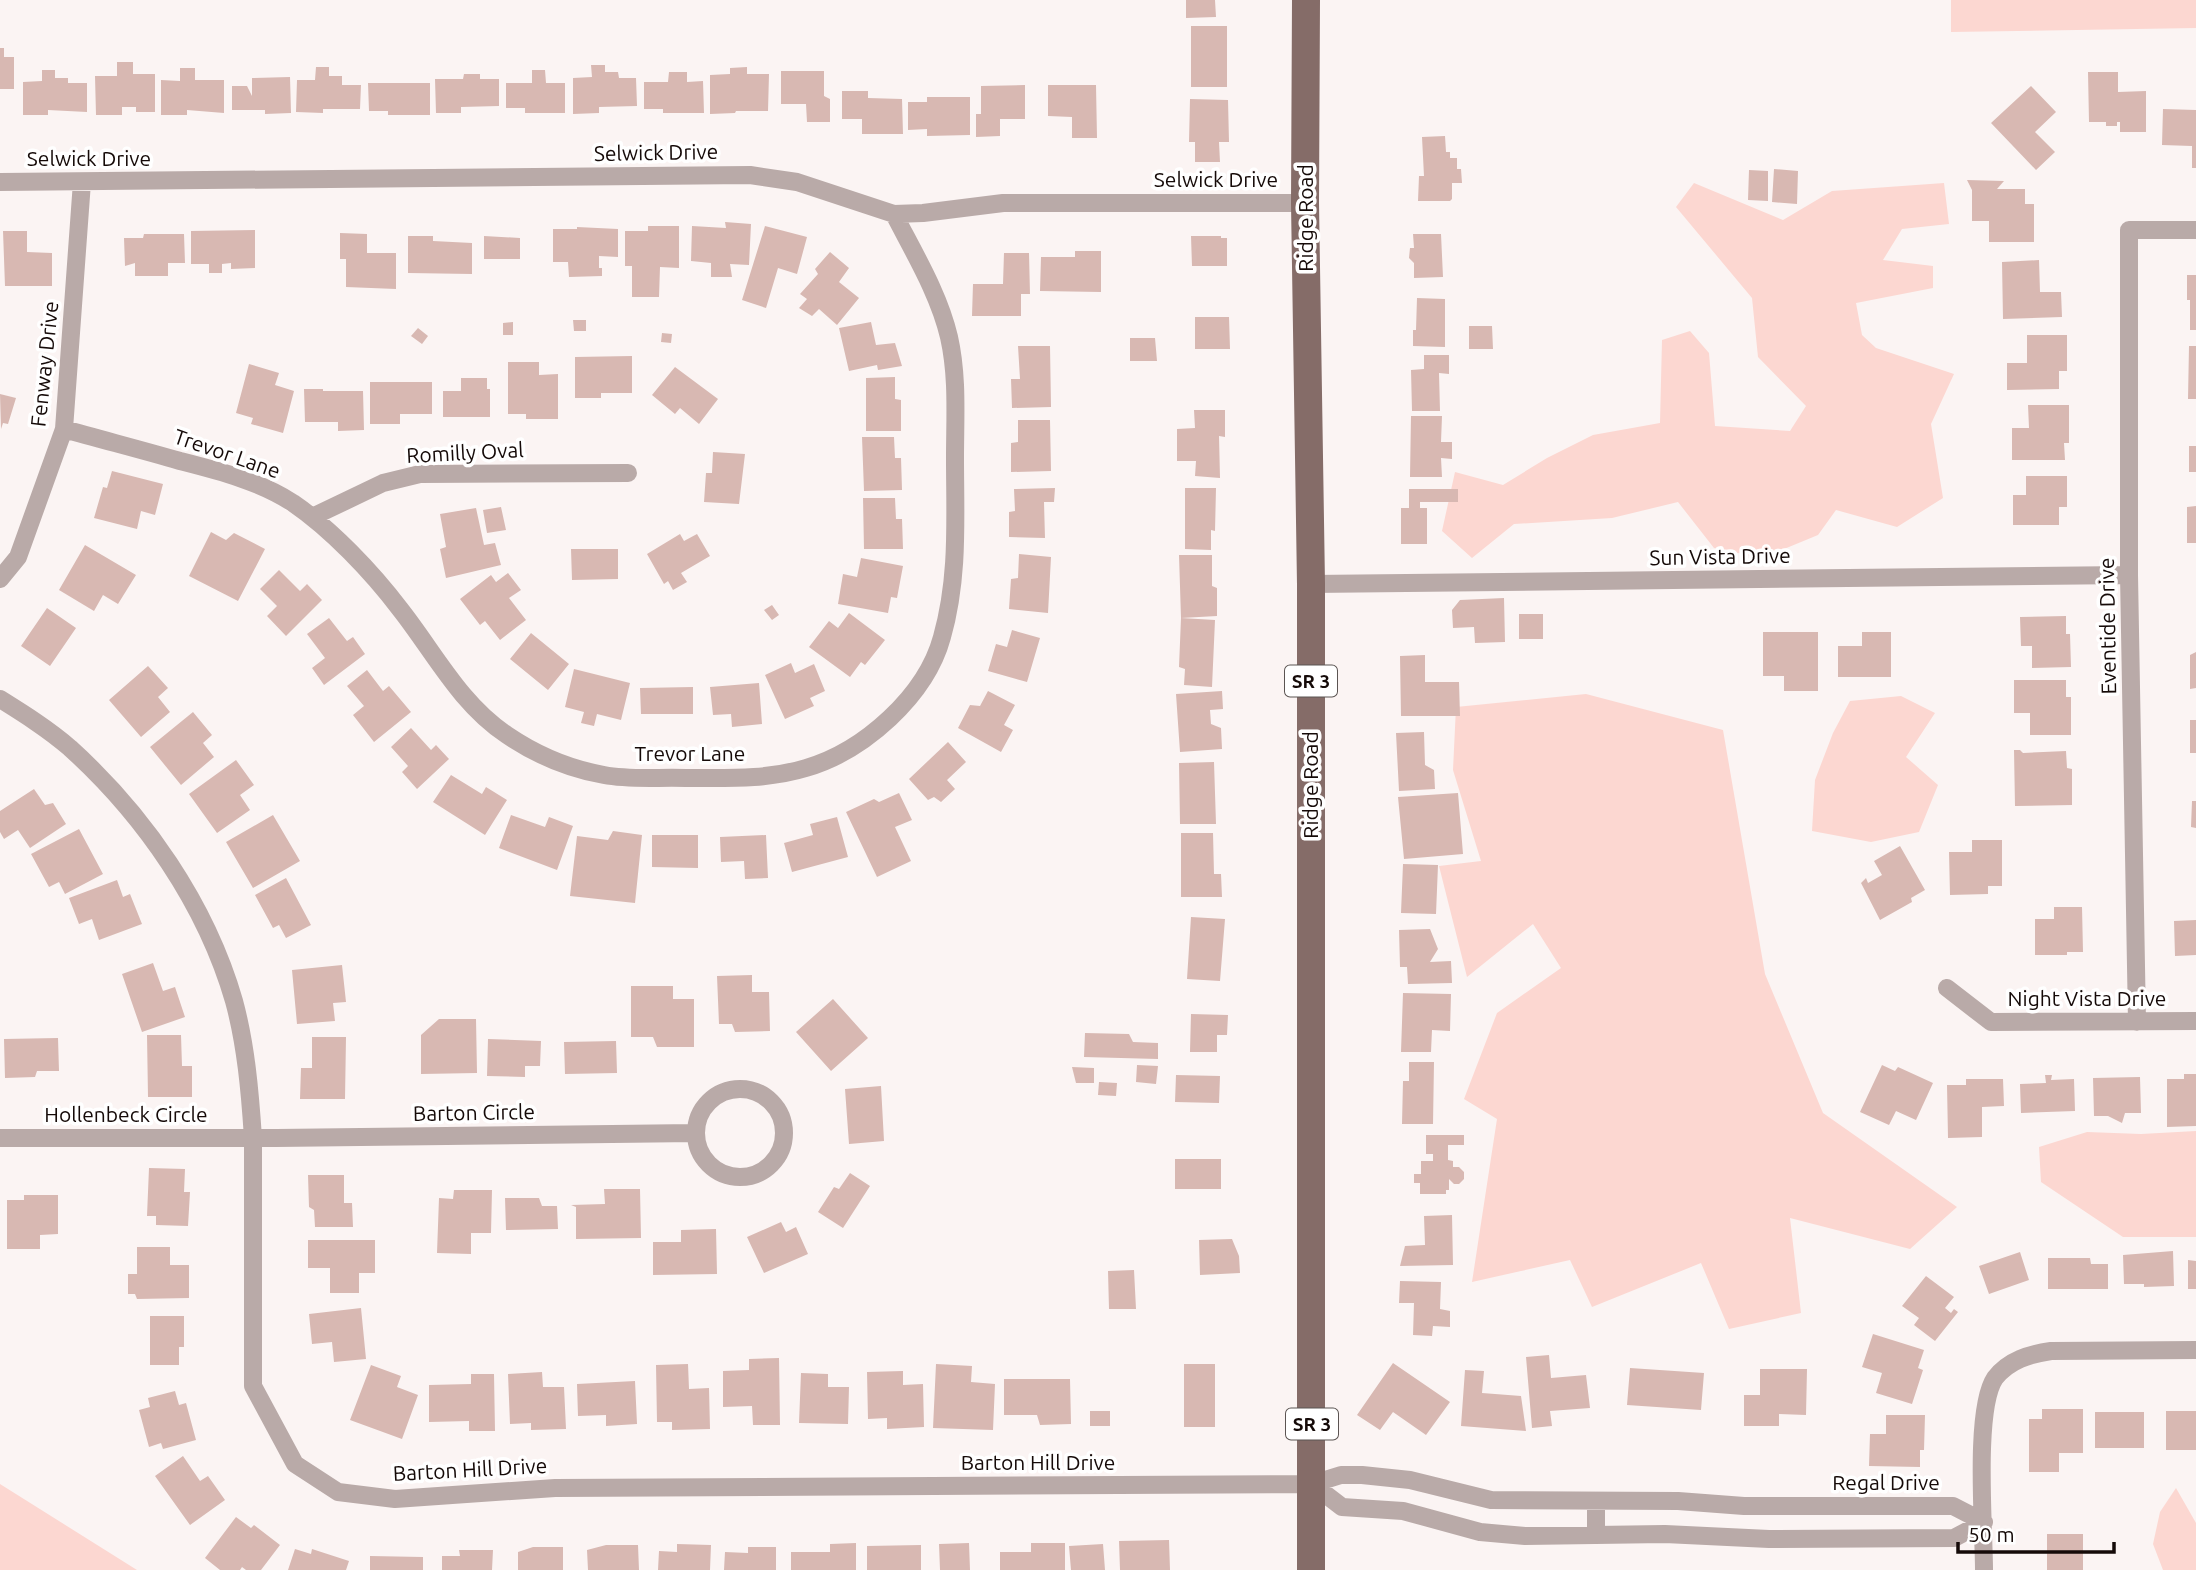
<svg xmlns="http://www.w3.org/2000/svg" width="2196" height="1570" viewBox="0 0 2196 1570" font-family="Ubuntu,sans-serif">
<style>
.green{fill:#fcd7d1}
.building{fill:#d8b8b2}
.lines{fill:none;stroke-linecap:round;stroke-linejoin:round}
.street{stroke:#b9aaa8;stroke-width:18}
.primary{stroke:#856c68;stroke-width:28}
.labels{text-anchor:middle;stroke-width:7;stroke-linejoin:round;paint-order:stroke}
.shield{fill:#fff;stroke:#5b5452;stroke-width:2}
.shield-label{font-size:19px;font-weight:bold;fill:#150a08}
.street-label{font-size:21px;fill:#150a08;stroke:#fff}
</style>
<rect width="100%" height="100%" fill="#fbf4f3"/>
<path class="green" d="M1951,0H2196V28L1951,32Z
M1694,183L1783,220L1832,191L1944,183L1949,224L1902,229L1883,260L1933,266V288L1856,303L1862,335L1876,348L1954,374L1931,424L1943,498L1897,527L1836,510L1818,535L1762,558L1714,548L1678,502L1612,518L1514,524L1472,558L1442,531L1455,472L1503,485L1547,458L1593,435L1660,423L1662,340L1690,331L1709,353L1715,426L1790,431L1806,406L1758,357L1752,298L1676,207Z
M1586,694L1723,730L1765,974L1823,1113L1957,1207L1910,1249L1790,1218L1801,1313L1729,1329L1701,1263L1592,1307L1570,1260L1472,1282L1497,1119L1464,1099L1497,1013L1561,968L1533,924L1467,977L1439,866L1481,861L1453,770L1456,707Z
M1901,696L1935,713L1906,757L1938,785L1919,832L1871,842L1812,831L1815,780L1833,733L1850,701Z
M2196,1131V1237H2123L2041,1182L2039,1147L2087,1132L2141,1134Z
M0,1484L137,1570H0Z
M2176,1488L2196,1523V1570H2163L2153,1544L2160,1512Z"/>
<path class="building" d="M1186,0H1215L1216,17L1186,18Z
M1191,26H1227V87H1191Z
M0,48H4V57H14V89H0Z
M117,62H133V74H155V112H136V107H122V115H96L95,76H117Z
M591,65H605V72H618L619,78H636L637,106L599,107V113L573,114V78L592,77Z
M316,67H329V76H342V85H361L360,109H323V113L296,112L297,80H315Z
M747,67V74H769L768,111H736L735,113L710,114V75L730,74V68Z
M180,68H195V80H224V113L187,110V115H161V80L180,81Z
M42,70H55V78H68V83H87V112L48,110V115H23V82L42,81Z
M532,70H545L546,83H565V113H525V108H506V83H532Z
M781,71H824V96L830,99V122H807L806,104H781Z
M669,72H687V82L703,81L704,113H663V109H644V82H668Z
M2088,72H2118V92L2146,91V132H2120V122H2117V126H2106V122H2089Z
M464,74H480V79H499V106L461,107V113H436L435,79H463Z
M290,77L291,113L265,114V110H232V86H247L252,96V78Z
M368,83H430V115H388V111H369Z
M1025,85V119H1000V136L976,137V114H981V86Z
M1048,85H1096L1097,138H1072V117L1048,116Z
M2031,86L2056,112L2035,132L2055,152L2036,170L1991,123Z
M842,91H868V98L902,99L903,134H862V119H842Z
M927,97H970V135L927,136V129L908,130V102H927Z
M1190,99L1228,100L1229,142H1219L1220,162H1195V142H1189Z
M2163,109L2196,110V168H2192V146L2162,145Z
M1445,136L1446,152H1450V158H1457V169H1461L1462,183H1452V199L1450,201H1418L1419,176H1424L1422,137Z
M1774,169L1798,171L1797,204L1772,202Z
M1749,170L1768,171V201L1748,200Z
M1967,180L2004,181L1997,189H2025V204H2034V242H1989V221H1972V190Z
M725,222L751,224L749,265L730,264L732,277H711V263L691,261L692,226L726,228Z
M648,226H679V268L660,267L659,297H632V266H625V231H648Z
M765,226L807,237L797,274L778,268L766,308L742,300Z
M577,227L618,229V257L599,256V268H602V276L569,277L568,262H553V229H577Z
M255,230V268L231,269V263L222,264V273H209V264H191V231Z
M3,231H27V252L52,253V286H5Z
M340,233L367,234V253H396V289L346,287V259H340Z
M144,234H184L185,263H168V276H135V263L125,266L124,238H143Z
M1413,234H1441L1443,277L1414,278V263L1409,258L1410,248H1414Z
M408,236H433V241L472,243V274L408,273Z
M484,236L520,238V259H484Z
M1191,236H1221V238H1227V266H1192Z
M1075,251H1101V292L1040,291L1041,257H1075Z
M830,252L849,268L839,282L859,298L837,325L819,309L812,316L799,308L807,299L800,294L818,274L815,269Z
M1004,253H1029L1030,294H1021V316H972L973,284H1003Z
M2039,260L2040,292H2061L2062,317L2003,319L2002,262Z
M2187,275H2196V330H2190V300H2187Z
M1417,298L1445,299V347L1413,346V330H1416Z
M1195,317H1229L1230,349H1195Z
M573,320H586V331H574Z
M513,322V335H503V323Z
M871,322L876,345L895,343L902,366L878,370L877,365L849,371L839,328Z
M1469,326H1492L1493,349H1469Z
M418,328L428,336L422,344L411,336Z
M662,333L672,334L671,343L661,342Z
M2027,335H2067V371H2059V389L2007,390V363H2027Z
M1130,338H1155L1157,361H1130Z
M1018,346H1050L1051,407L1012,408L1011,379H1020Z
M2189,346H2196V399H2188Z
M1424,355H1449V374L1439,373L1440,411H1412L1411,370L1424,369Z
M632,356V393H601V398H575V357Z
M508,362H539V375L558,374V419H526V414H508Z
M249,364L279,373L275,385L294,391L283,433L251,424L253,418L236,413Z
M675,367L718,399L699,424L680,408L675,414L652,395Z
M895,377V399L901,400V431H866V378Z
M461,378H487V389H490V417H443V391H461Z
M370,382H432V414H400V424H370Z
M304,389H323V391H363L364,430L338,431V422H305Z
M0,394L16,398L8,424L3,423L1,429Z
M2028,405H2069V443H2064L2065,460H2012V428H2029Z
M1194,410H1225V437L1219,436L1220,478L1195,476L1196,461H1177V429L1195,428Z
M1411,416H1442L1441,442H1452V459L1441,458L1442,477H1410Z
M1018,420H1050L1051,471L1011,472V443L1018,442Z
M862,437H894L895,458H901L902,490L864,491Z
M2189,446H2196V472H2189Z
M713,452L745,454L739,504L704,502L706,473H712Z
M112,471L163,484L155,515L141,511L137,529L94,518L103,487L107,488Z
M2026,476H2067V507H2059V525H2013V495H2026Z
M1055,488L1054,502H1044L1045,538L1009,537V512L1015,511L1014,489Z
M1185,488H1216L1215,531L1211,530V550L1185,549Z
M1409,489H1458V502H1420V508H1427V544H1401V508H1409Z
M863,498H895L896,519H902L903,549H864Z
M2196,506V543H2187V507Z
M501,507L506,530L487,533L483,510Z
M476,508L484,545L495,543L501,565L446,578L440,549L446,547L440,514Z
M211,532L226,540L234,533L265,549L238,601L189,576Z
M680,534L684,541L697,534L710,556L681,573L687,582L673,590L668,581L664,584L647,554Z
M85,545L136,575L118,604L103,595L94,611L59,590Z
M571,549H618V579L572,580Z
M1019,554L1051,557L1048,613L1009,609L1011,579L1018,578Z
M1179,555H1212V586L1217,588V616L1181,618Z
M861,558L903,566L897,598L891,597L888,613L838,604L843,574L857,577Z
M279,570L300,591L307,584L322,600L286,636L267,616L277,606L260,589Z
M508,573L521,590L509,598L526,620L500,640L485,621L480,625L460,599L491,575L496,582Z
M1504,598L1505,642L1475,643L1474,627L1453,628L1452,610L1460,600Z
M772,605L779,615L772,620L764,610Z
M47,608L76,628L50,666L21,646Z
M849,613L885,640L865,665L861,662L850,677L809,647L829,621L838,628Z
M1519,614H1543V639H1519Z
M2066,616V634H2070L2071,667L2032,668V646H2021L2020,617Z
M329,618L347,641L353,637L365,654L324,685L312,668L325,658L307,634Z
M1181,618L1215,620L1212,687L1184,685L1185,669L1179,667Z
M1012,630L1040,638L1027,682L988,671L996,644L1007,647Z
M1763,632H1818V691H1784V676H1763Z
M1862,632H1891V677H1838V646H1862Z
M531,633L569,664L548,690L510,659Z
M2196,652V688L2190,689V655Z
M1425,655V682H1459L1460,716H1401L1400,656Z
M791,663L795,673L814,664L825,691L810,698L814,706L785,719L765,675Z
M148,666L168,688L158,697L170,712L141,737L109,700Z
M574,669L630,683L621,720L597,714L594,726L581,723L584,712L565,707Z
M367,670L383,691L389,686L411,712L374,742L353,715L364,706L347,686Z
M2014,680H2066V697H2071V735H2030V713H2014Z
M759,683L762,724L732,727L731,714L713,715L710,687Z
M693,687V714H641L640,688Z
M988,691L1015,705L1004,725L1013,730L1001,752L958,728L970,705L980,706Z
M1222,691L1223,709L1210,710L1211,724L1221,728L1222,749L1180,752L1176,694Z
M193,712L212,735L203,743L214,757L181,785L150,747Z
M2190,720H2196V753H2190Z
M411,728L431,750L436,745L449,759L417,789L402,772L408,766L391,747Z
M1424,732L1425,765L1434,770L1435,789L1399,791L1396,733Z
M948,742L966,762L947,780L955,789L941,802L934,797L928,800L909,779Z
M2014,750H2020L2023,753L2066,751L2067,768L2072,769V805L2015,806Z
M236,760L254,785L240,795L250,810L217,833L189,794Z
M1214,762L1216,824H1180L1179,763Z
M451,775L482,794L486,787L507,800L485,835L433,802Z
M34,789L45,805L53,803L66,824L30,848L18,830L4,839L0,832V811Z
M899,793L912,820L895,827L911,861L877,877L846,812L874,799L879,802Z
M1458,793L1463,854L1404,859L1398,797Z
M2192,801H2196V828L2191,827Z
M273,815L300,861L253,888L226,842Z
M511,815L545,827L549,817L573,826L557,870L499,848Z
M837,817L848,857L792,872L784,843L813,835L810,824Z
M79,829L103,874L65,894L59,882L49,887L31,854Z
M613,831L642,835L635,903L570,896L577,836L608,840Z
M1181,833H1213L1214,874H1221L1222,897H1181Z
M652,835H698V868L652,867Z
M766,835L768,878L745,879L744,861L721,862L720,837Z
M1972,840H2002V886H1988V894L1950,895L1949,852H1972Z
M1900,846L1925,890L1911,898L1912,902L1880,920L1861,883L1866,878L1868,883L1882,875L1874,861Z
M1403,864L1438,865L1436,914L1401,913Z
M286,878L311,925L286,938L279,925L273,928L255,895Z
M117,880L123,897L130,894L142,924L99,940L92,919L79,924L69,898Z
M2054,907H2082L2083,952H2067V955H2035V919H2054Z
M1191,917L1225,919L1220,981L1187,979Z
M2196,920V955L2175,956L2174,921Z
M1430,929L1438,949L1430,962L1451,961L1452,983L1408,984L1407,967H1400L1399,930Z
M153,963L163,991L175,987L185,1017L142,1032L122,974Z
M342,965L346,1002L333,1003L335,1021L297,1024L292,970Z
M752,975V992H769L770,1031L735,1032L732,1024H719L717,976Z
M631,986H673V999H694V1047H657L653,1037H631Z
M1403,993L1451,994L1450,1031L1432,1030L1431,1052H1401Z
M833,999L868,1038L831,1071L796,1032Z
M1191,1014L1228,1015L1227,1035H1217V1052H1190Z
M439,1019H476L477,1073L421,1074V1035Z
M1085,1033L1129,1034L1133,1042L1158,1043V1059L1084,1057Z
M147,1035H181L182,1066H192V1097H148Z
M312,1037H346L345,1099H300L301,1068H312Z
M58,1038L59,1071H37L35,1077L5,1078L4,1039Z
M488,1039L541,1041L540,1066H525V1077L487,1076Z
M616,1041L617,1073L565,1074L564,1042Z
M1409,1062H1434L1433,1124H1402L1403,1081H1409Z
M1137,1065L1158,1066L1156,1084L1136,1082Z
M1882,1065L1895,1071L1898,1067L1933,1083L1916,1120L1896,1111L1889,1125L1860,1112Z
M1072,1067L1094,1068V1083H1076Z
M2184,1074H2196V1126L2167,1127V1079H2184Z
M1176,1075L1220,1076L1219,1103L1175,1102Z
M2045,1075H2052L2051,1080L2074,1079L2075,1111L2021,1113L2020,1084L2046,1083Z
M2140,1077L2141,1113H2125L2122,1123L2108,1116H2094L2093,1078Z
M1966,1079H2003L2004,1106L1982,1107V1137L1948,1138L1947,1085H1966Z
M1099,1082L1117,1083L1116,1096L1098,1095Z
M881,1086L884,1141L849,1144L845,1089Z
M1426,1135H1464V1145H1448V1160L1453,1161V1167H1459L1464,1172V1179L1459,1184H1454L1449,1179V1190H1446V1194H1420V1183H1414V1174H1421V1161H1433V1154H1426Z
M1175,1159H1221V1189H1175Z
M149,1168L185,1169L184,1192H190L188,1226L156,1225V1216H147Z
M850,1173L870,1186L843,1228L818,1212L834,1187L839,1189Z
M308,1175H344V1203H352L353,1227H315L314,1210L309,1207Z
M604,1189H640L641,1238L576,1239V1207L571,1205L605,1204Z
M454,1190H492L491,1233H471V1254L437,1253L439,1198L453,1199Z
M24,1195H58V1234L40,1235V1249H7V1200H24Z
M505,1198H539L542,1206H557L558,1229L506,1230Z
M1452,1215L1453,1265L1400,1266L1405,1246L1425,1245L1424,1216Z
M781,1222L786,1232L796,1227L808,1254L764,1273L747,1237Z
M716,1229L717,1274L653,1275V1242H681V1230Z
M1232,1239L1239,1256L1240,1273L1200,1275L1199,1240Z
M308,1240H375V1273H359V1293H330V1268H308Z
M137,1247H170V1265H189V1298L137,1299L135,1294H128V1274H137Z
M2173,1251L2174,1286L2144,1287V1284H2124L2123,1255Z
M2020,1252L2029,1280L1989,1294L1979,1266Z
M2048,1258H2090L2091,1264H2108V1289H2048Z
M2188,1260L2196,1261V1289H2188Z
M1134,1270L1136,1309H1109L1108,1271Z
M1926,1276L1954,1297L1945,1308L1951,1313L1954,1309L1958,1312L1935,1341L1914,1325L1919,1318L1902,1306Z
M1400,1281L1441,1282L1440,1309L1450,1311V1327L1433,1326L1432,1336L1413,1335L1414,1303H1399Z
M361,1308L366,1359L334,1362L332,1342L312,1344L309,1314Z
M150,1316H184V1347H179V1365H150Z
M1873,1334L1924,1350L1918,1368L1923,1370L1912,1404L1876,1393L1882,1373L1862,1367Z
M1549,1355L1551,1378L1586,1375L1590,1408L1550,1411L1552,1426L1532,1428L1526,1357Z
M779,1358L780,1425H753L752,1406L723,1407V1371L749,1370V1359Z
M1393,1363L1450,1402L1426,1435L1393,1412L1380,1430L1357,1415Z
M688,1364L689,1389L709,1388L710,1429L672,1430V1422H657L656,1365Z
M936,1364L972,1366L971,1382L995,1384L993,1430L933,1428Z
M1184,1364H1215V1427H1184Z
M371,1365L401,1376L397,1387L418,1395L402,1439L350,1420Z
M1630,1368L1704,1373L1701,1410L1627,1405Z
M1760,1369H1807L1806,1415L1779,1414V1426H1744V1395H1760Z
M1465,1370L1484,1371L1482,1393L1521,1396L1526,1431L1461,1426Z
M903,1371V1385L923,1384L924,1427L887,1429V1418L868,1419L867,1372Z
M542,1372L543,1387H564L566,1429L531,1430V1423L510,1424L508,1374Z
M801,1373L828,1374V1387H849L848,1424L799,1423Z
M471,1374H494L495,1431H469V1421L429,1422V1385L471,1384Z
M1004,1379H1070L1071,1424L1040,1425L1037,1415H1004Z
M635,1381L637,1424L606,1426V1415L578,1416L577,1384Z
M175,1391L179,1405L186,1403L196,1440L163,1449L161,1443L149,1447L139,1410L150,1407L148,1398Z
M2042,1409H2083V1453H2059V1472H2029V1419H2042Z
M1090,1411H1110V1426H1090Z
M2166,1411H2196V1450H2166Z
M2095,1412H2144V1448H2095Z
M1886,1415H1925L1924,1450H1920V1467L1869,1466L1870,1434H1886Z
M183,1456L200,1481L208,1476L225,1500L190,1525L155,1476Z
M236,1517L251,1528L254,1525L280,1545L261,1570H246L242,1567L240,1570H220L205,1558Z
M2047,1534H2083V1570H2047Z
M1169,1540L1170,1570H1120L1119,1541Z
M856,1543V1570H791V1552H830V1544Z
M969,1543L970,1570H940L939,1544Z
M1031,1543H1065V1570H1000V1552H1031Z
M677,1544L711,1545L710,1570H658L659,1551L677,1552Z
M1103,1544L1105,1570H1071L1069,1546Z
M606,1545H638L639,1570H588L587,1550Z
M921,1545V1570H867V1546Z
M533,1547H563V1570H518V1552Z
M748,1547H776V1570H724L725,1552L748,1553Z
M295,1549L311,1554L312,1549L349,1561L346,1570H288Z
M459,1550H493L492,1570H442V1556H460Z
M370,1556L423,1557V1570H370Z"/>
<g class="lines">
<path class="street" d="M0,182L750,175L797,182L894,214L923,213L1003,203H1305
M64,429C103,440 142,450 180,461C219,471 259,481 293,503C331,529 372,572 400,609C434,652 460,704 507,735C535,754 570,769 604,775C630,780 659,777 686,778C726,778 767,780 806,768C864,751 926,696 942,637C959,577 955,519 955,458C955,417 958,377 949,337C939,294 914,253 894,214
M312,517L383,483L420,474L628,473
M0,579L18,557L64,429L82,182
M1311,584L2129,575
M0,699C24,714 48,729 70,748C144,815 206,904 234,1001C246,1045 250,1092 253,1138V1386L295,1464L338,1492L395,1499L555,1488L1312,1484L1341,1475H1362L1410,1480L1491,1500L1678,1501L1744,1506H1953L1984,1522
M1947,988L1991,1022L2196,1021
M2137,1022L2129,575V230H2196
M696 1133a44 44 0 1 1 88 0a44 44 0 1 1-88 0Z
M0,1138H276L695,1133
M1312,1484L1342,1507L1403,1511L1480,1532L1525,1536L1665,1534L1769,1539L1954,1538L1984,1522
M1596,1501V1535
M1984,1570C1984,1528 1974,1409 1995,1378C2009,1360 2030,1354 2051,1351L2196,1350"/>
<path class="primary" d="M1306,0L1305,203L1311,584V1570"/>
</g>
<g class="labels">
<g class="shield">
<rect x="1285" y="665.5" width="52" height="31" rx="5"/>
<rect x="1286" y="1408.5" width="52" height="31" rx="5"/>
</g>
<g class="shield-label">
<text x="1311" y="688">SR 3</text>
<text x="1312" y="1431">SR 3</text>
</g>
<g class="street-label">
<text transform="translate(656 153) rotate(-1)" y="7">Selwick Drive</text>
<text x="89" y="166">Selwick Drive</text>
<text x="1216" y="187">Selwick Drive</text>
<text transform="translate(1306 218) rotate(-90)" y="7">Ridge Road</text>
<text transform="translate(45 364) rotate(-84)" y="7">Fenway Drive</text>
<text transform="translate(465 453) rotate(-3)" y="7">Romilly Oval</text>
<text transform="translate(227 454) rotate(19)" y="7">Trevor Lane</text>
<text transform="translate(1720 557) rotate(-1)" y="7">Sun Vista Drive</text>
<text transform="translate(2108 626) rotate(-91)" y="7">Eventide Drive</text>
<text x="690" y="761">Trevor Lane</text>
<text transform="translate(1311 785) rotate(-90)" y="7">Ridge Road</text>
<text x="2087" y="1006">Night Vista Drive</text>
<text transform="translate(474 1113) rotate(-1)" y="7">Barton Circle</text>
<text x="126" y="1122">Hollenbeck Circle</text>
<text x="1038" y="1470">Barton Hill Drive</text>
<text transform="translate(470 1470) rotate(-3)" y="7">Barton Hill Drive</text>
<text x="1886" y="1490">Regal Drive</text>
</g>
</g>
<path d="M1958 1542v10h156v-10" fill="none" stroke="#150a08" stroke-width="3.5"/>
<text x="1968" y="1542" font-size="21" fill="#150a08" stroke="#ffffff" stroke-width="5" paint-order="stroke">50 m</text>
</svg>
